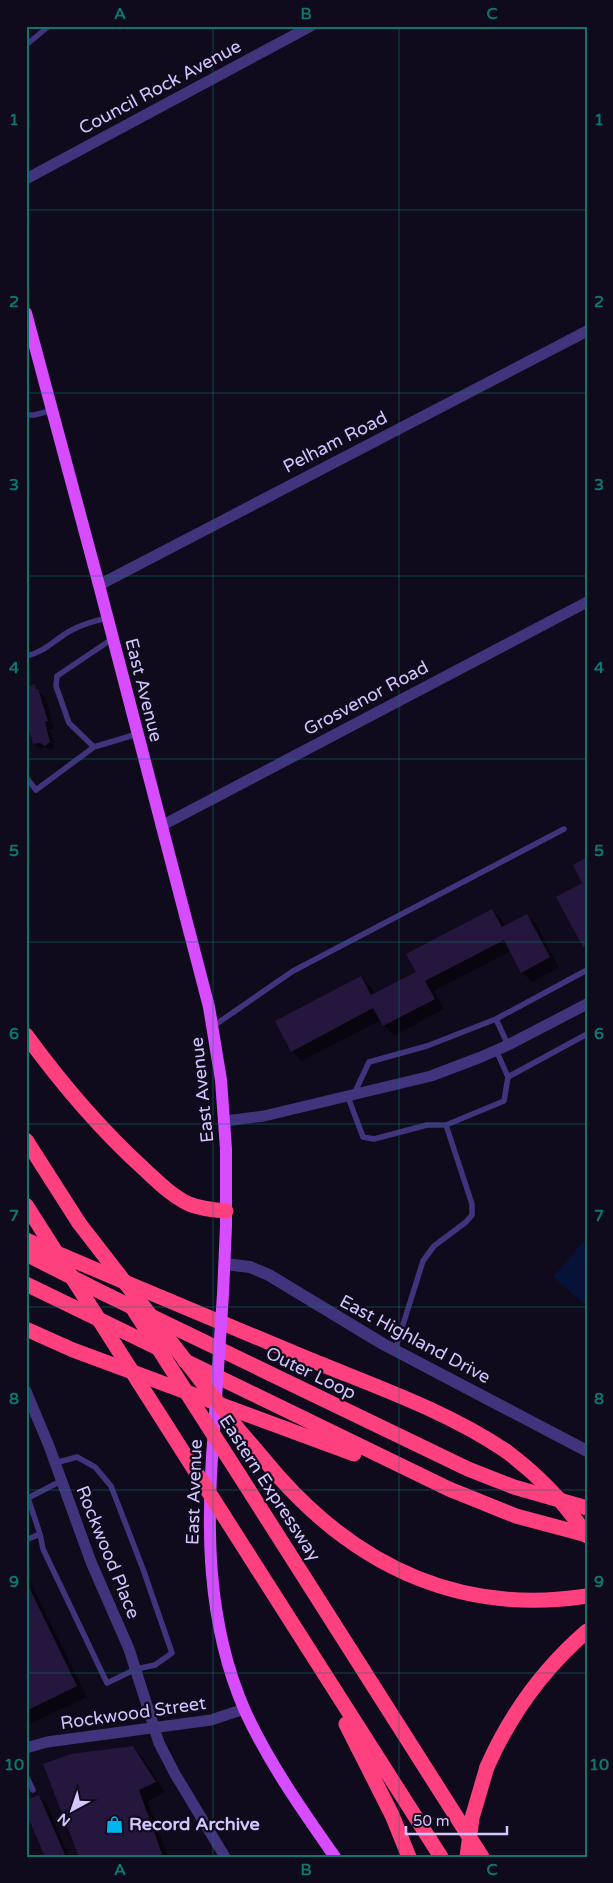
<svg xmlns="http://www.w3.org/2000/svg" width="613" height="1883" viewBox="0 0 613 1883" font-family="'Varela Round',sans-serif">
<style>
.water{fill:#071238}
.shadow{fill:#0007}
.building{fill:#24163d}
.lines{fill:none;stroke-linecap:round;stroke-linejoin:round}
.service{stroke:#42347c;stroke-width:5.5}
.minor{stroke:#42347c;stroke-width:11}
.tertiary{stroke:#42347c;stroke-width:12}
.primary{stroke:#d74cff;stroke-width:12}
.motorway{stroke:#ff407f;stroke-width:15}
.primary-bridge{stroke:#d74cff;stroke-width:12}
.motorway-bridge{stroke:#ff407f;stroke-width:15}
.grid{fill:none;stroke:#0f766e;stroke-width:1;stroke-opacity:0.55}
.labels{text-anchor:middle;stroke-width:4.5;stroke-linejoin:round;paint-order:stroke}
.street-label{font-size:18px;fill:#d4c5ff;stroke:#100b1c}
.poi-label{font-size:18px;font-weight:bold;fill:#d4c5ff;stroke:#100b1c;text-anchor:start}
.neatline{fill:none;stroke:#0f766e;stroke-width:2}
.grid-label{font-size:16px;text-anchor:middle;font-weight:bold;fill:#0f766e}
</style>
<rect width="100%" height="100%" fill="#100b1c"/>
<path class="water" d="M584,1241L587,1244V1306L553,1277Z"/>
<path class="shadow" d="M26,627L34,655L26,657Z
M34,686L46,698L54,728L48,730L52,735L54,747L51,750L46,747L39,748L34,743L31,731L26,727Z
M492,910L502,920L505,926L527,915L537,925L559,968L532,982L522,972L511,951L434,991L444,1009L394,1036L384,1025L381,1020L302,1061L292,1051L361,977L371,988L375,995L417,972Z
M26,1577L30,1581L87,1697L26,1726Z
M133,1747L143,1758L165,1792L148,1801L168,1857H80Z
M39,1796L47,1804L69,1857H47Z"/>
<path class="building" d="M35,684L36,689H38L48,721L45,722L50,742L45,746L40,743L33,744L28,726L26,727V687Z
M587,857V945L583,947L556,897L582,883L573,865Z
M492,909L502,927L527,914L550,957L521,973L504,940L425,981L435,999L383,1026L373,1008L291,1052L275,1021L361,976L371,995L416,972L406,954Z
M26,1581L77,1686L26,1711Z
M133,1746L156,1782L139,1790L163,1857H79L43,1764L71,1754Z
M39,1795L66,1857H45L26,1812V1800Z"/>
<g class="lines">
<path class="service" d="M26,45L49,26
M26,415H34L53,410
M26,656C45,652 54,640 70,631C82,624 94,621 107,618
M94,747L69,723L56,686L57,676L112,639
M26,777L36,790L94,747L137,734
M496,1019L508,1045
M212,1027L293,971L564,829
M496,1050L508,1077
M354,1094L369,1062L427,1046L496,1019L587,970
M348,1097L363,1137L374,1139L427,1125H446
M395,1350L423,1261L434,1246L466,1222L472,1215V1204L446,1125L504,1101L508,1077L587,1034
M40,1534L43,1549L107,1683L136,1669L155,1665L172,1653L143,1569L111,1486L95,1467L77,1457L55,1463
M26,1540L40,1534L28,1498L61,1481
M26,1775L33,1790"/>
<path class="minor" d="M26,179L311,26
M99,585L587,331
M161,826L587,602
M225,1121L264,1116L431,1076L481,1057L508,1045L587,1004
M26,1391L49,1446L91,1562L129,1649L159,1743L175,1774L225,1857
M26,1748L47,1742L211,1720L244,1709"/>
<path class="tertiary" d="M225,1264L250,1267L269,1275L383,1344L587,1451"/>
<path class="primary" d="M26,313L99,585L209,1007L221,1080L226,1149V1226L223,1294
M214,1430C206,1525 206,1622 245,1711C269,1763 302,1810 335,1857"/>
<path class="motorway" d="M26,1035C61,1083 100,1129 144,1169C158,1182 172,1196 189,1204C201,1209 214,1210 226,1211
M26,1140L79,1223
M26,1240C119,1280 213,1319 306,1358C374,1386 445,1410 506,1451
M26,1254L103,1293L468,1469L514,1487L587,1508
M26,1284L162,1350
M26,1329L73,1350L354,1454
M185,1361L449,1489L516,1516L587,1535
M279,1477C361,1569 464,1615 587,1596
M252,1495L482,1857
M257,1568L441,1857
M346,1724L392,1815L409,1857
M487,1767C510,1715 543,1669 587,1631"/>
<path class="primary-bridge" d="M214,1428L223,1294"/>
<path class="motorway-bridge" d="M26,1205L257,1568
M79,1223L239,1430L279,1477
M130,1304L252,1495
M506,1451C538,1475 565,1502 587,1536
M467,1857L472,1818L487,1767"/>
</g>
<path class="grid" d="M213,26V1857M399,26V1857M26,210H587M26,393H587M26,576H587M26,759H587M26,942H587M26,1124H587M26,1307H587M26,1490H587M26,1673H587"/>
<defs>
<symbol id="shop-bare" viewBox="-9 -9 18 18"><path d="M-5-2.5h2.3a2.7 3.5 0 0 1 5.4 0H5L5.5 6h-11ZM-1.5-2.5h3a1.5 2.3 0 0 0-3 0Z" fill="#00b4f0" stroke="#100b1c" stroke-width="2.5" paint-order="stroke"/></symbol>
</defs>
<g fill-rule="evenodd">
<use href="#shop-bare" x="102" y="1812" width="25" height="25"/>
</g>
<g class="labels">
<g class="street-label">
<text transform="translate(160 87) rotate(-28)" y="6">Council Rock Avenue</text>
<text transform="translate(335 442) rotate(-27)" y="6">Pelham Road</text>
<text transform="translate(144 690) rotate(76)" y="6">East Avenue</text>
<text transform="translate(366 698) rotate(-28)" y="6">Grosvenor Road</text>
<text transform="translate(202 1090) rotate(-96)" y="6">East Avenue</text>
<text transform="translate(415 1339) rotate(28)" y="6">East Highland Drive</text>
<text transform="translate(311 1373) rotate(26)" y="6">Outer Loop</text>
<text transform="translate(270 1488) rotate(57)" y="6">Eastern Expressway</text>
<text transform="translate(194 1492) rotate(-88)" y="6">East Avenue</text>
<text transform="translate(108 1552) rotate(68)" y="6">Rockwood Place</text>
<text transform="translate(133 1713) rotate(-8)" y="6">Rockwood Street</text>
</g>
<g class="poi-label">
<text x="129" y="1830">Record Archive</text>
</g>
</g>
<rect width="613" height="1883" fill="none" stroke="#100b1c" stroke-width="55"/>
<g transform="translate(72 1810) rotate(220)" stroke="#100b1c" stroke-width="4" paint-order="stroke">
<path d="M0-4L9 19L0 12L-9 19Z" fill="#d4c5ff"/>
<text y="-8" font-size="14" font-weight="bold" text-anchor="middle" fill="#d4c5ff">N</text>
</g>
<path d="M406 1826v8h101v-8" fill="none" stroke="#d4c5ff" stroke-width="2.5"/>
<text x="413" y="1826" font-size="15" fill="#d4c5ff" stroke="#100b1c" stroke-width="4" paint-order="stroke">50 m</text>
<rect x="28" y="28" width="558" height="1828" class="neatline"/>
<g class="grid-label">
<text x="120" y="19">A</text>
<text x="306" y="19">B</text>
<text x="492" y="19">C</text>
<text x="14" y="125">1</text>
<text x="599" y="125">1</text>
<text x="14" y="307">2</text>
<text x="599" y="307">2</text>
<text x="14" y="490">3</text>
<text x="599" y="490">3</text>
<text x="14" y="673">4</text>
<text x="599" y="673">4</text>
<text x="14" y="856">5</text>
<text x="599" y="856">5</text>
<text x="14" y="1039">6</text>
<text x="599" y="1039">6</text>
<text x="14" y="1221">7</text>
<text x="599" y="1221">7</text>
<text x="14" y="1404">8</text>
<text x="599" y="1404">8</text>
<text x="14" y="1587">9</text>
<text x="599" y="1587">9</text>
<text x="14" y="1770">10</text>
<text x="599" y="1770">10</text>
<text x="120" y="1875">A</text>
<text x="306" y="1875">B</text>
<text x="492" y="1875">C</text>
</g>
</svg>
